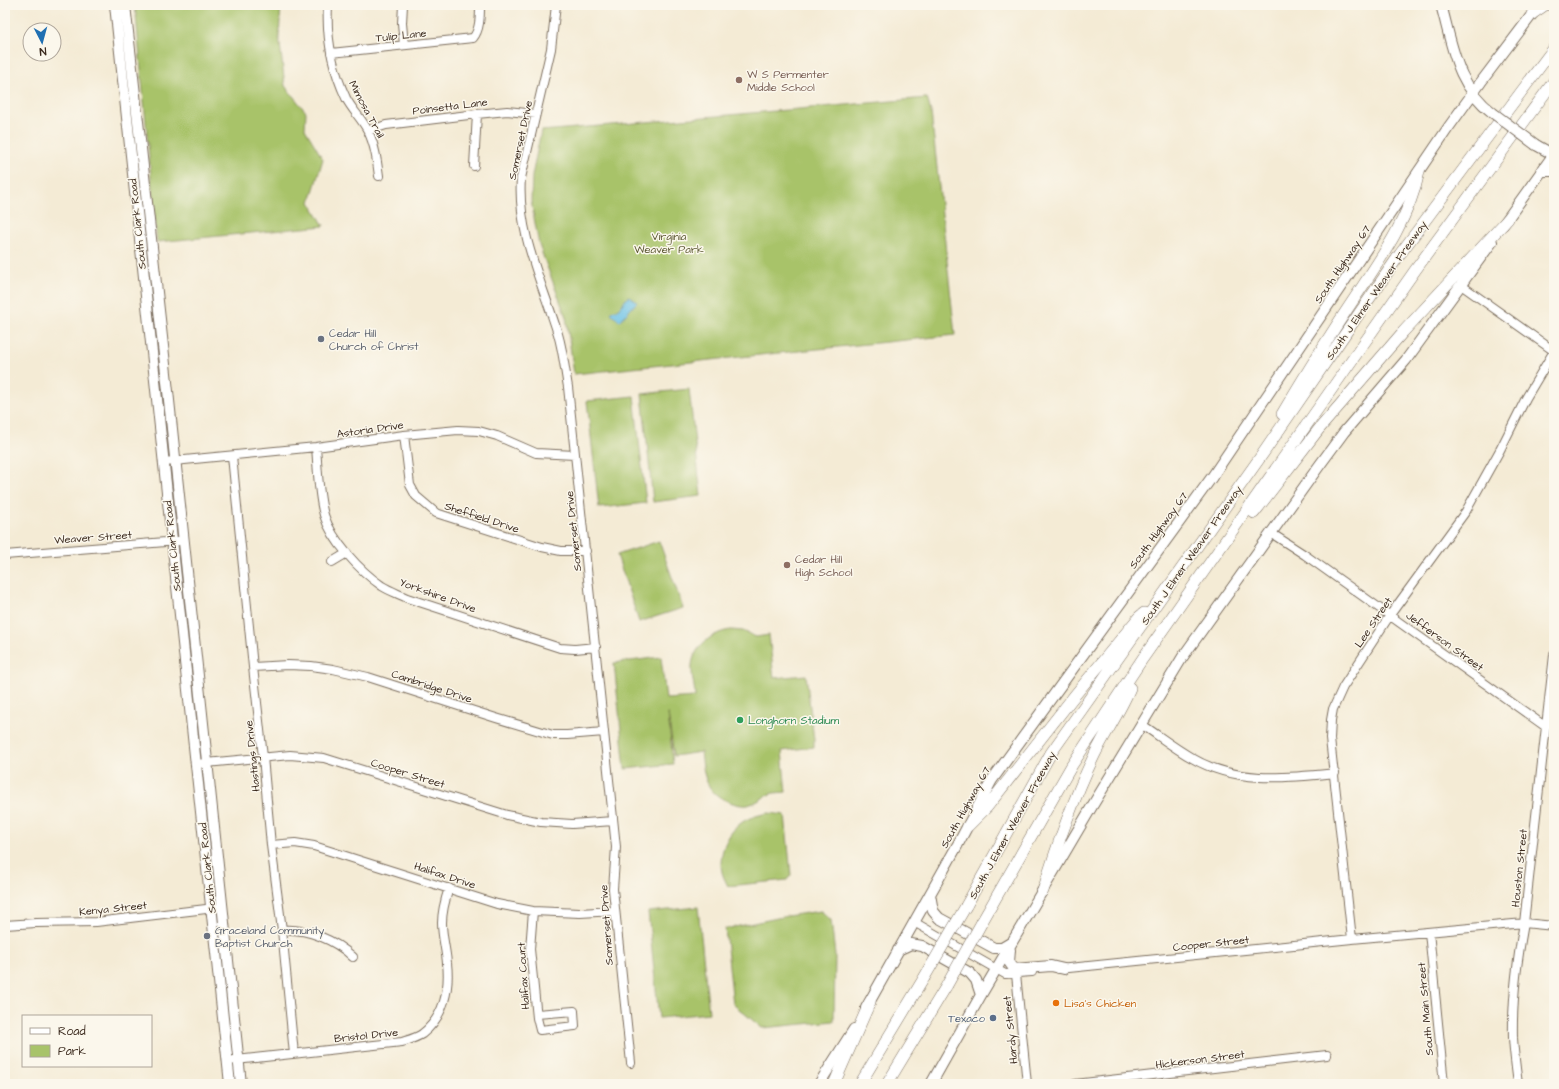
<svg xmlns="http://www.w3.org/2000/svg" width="1559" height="1089" viewBox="0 0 1559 1089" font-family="'Architects Daughter',sans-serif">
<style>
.green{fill:#a8c369;stroke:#727644}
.water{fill:#69c1e7;stroke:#527682}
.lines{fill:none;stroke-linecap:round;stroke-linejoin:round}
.minor-casing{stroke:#7c6e5e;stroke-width:10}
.major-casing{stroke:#7c6e5e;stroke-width:12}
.highway-casing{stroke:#7c6e5e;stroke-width:12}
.minor{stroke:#fff;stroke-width:8}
.major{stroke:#fff;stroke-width:10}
.highway{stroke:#fff;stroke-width:11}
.major-bridge-casing{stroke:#7c6e5e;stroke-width:12;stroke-linecap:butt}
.highway-bridge-casing{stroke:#7c6e5e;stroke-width:12;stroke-linecap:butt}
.major-bridge{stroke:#fff;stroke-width:10}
.highway-bridge{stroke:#fff;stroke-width:11}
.education-dot{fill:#8d6e63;stroke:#fbf7ec;stroke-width:1.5}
.worship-dot{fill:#6b7280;stroke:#fbf7ec;stroke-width:1.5}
.leisure-dot{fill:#2e9e5b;stroke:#fbf7ec;stroke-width:1.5}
.food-dot{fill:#e8710a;stroke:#fbf7ec;stroke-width:1.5}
.service-dot{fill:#5c6f8a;stroke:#fbf7ec;stroke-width:1.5}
.labels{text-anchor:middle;stroke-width:3;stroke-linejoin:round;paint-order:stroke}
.street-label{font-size:11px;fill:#3b2a1e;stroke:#fbf7ec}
.education-label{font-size:11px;fill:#785e54;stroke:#fbf7ec;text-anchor:start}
.park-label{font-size:11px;fill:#5c5834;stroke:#fbf7ec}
.worship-label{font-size:11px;fill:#5b616d;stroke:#fbf7ec;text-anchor:start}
.leisure-label{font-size:11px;fill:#27864d;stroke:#fbf7ec;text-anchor:start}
.food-label{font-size:11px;fill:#c56008;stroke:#fbf7ec;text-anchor:start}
.service-label{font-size:11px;fill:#4e5e75;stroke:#fbf7ec;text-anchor:end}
</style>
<rect width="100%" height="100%" fill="#fbf7ec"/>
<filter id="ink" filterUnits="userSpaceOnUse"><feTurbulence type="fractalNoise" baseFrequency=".025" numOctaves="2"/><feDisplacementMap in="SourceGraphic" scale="8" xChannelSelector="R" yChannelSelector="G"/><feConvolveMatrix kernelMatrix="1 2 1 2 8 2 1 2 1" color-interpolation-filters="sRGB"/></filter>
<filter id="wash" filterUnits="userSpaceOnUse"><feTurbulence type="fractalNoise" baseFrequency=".012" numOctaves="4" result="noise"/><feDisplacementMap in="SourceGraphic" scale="16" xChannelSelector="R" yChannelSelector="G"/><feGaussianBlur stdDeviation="0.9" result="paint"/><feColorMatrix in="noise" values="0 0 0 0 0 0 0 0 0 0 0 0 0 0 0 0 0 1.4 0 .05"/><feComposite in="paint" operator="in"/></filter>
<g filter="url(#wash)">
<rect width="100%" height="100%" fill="#f4ebd5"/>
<path class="green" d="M135,5H281L279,36L285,86L306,112L305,129L323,159L310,202L324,226L157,242Z
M927,98L931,112L955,335L574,374L566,317L539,245L531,201L532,176L541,131Z
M689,389L701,496L653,502L642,394Z
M634,396L646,503L599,508L587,401Z
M659,541L683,608L639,622L617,555Z
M731,630L743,631L756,637L769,635L774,678L806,675L814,740V747L782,751L786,792C781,793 775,792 770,794C763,797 757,803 748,805C743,806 735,804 730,802C705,793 704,776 701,752L674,756L668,713L673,764L625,769L614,663L661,657L666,699L695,697C695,687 691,675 692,665C694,646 713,632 731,630Z
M769,813L785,815L791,875L787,880L728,886C726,882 723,877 722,872C717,850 732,823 753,817C758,815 764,814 769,813Z
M698,907L709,1013L659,1018L648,912Z
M821,911L831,920L835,955L834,1021L762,1028L733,1004L725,929L787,916Z"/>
<path class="water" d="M629,296L637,302L620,321L611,313L614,310L616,311Z"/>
</g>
<g filter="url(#ink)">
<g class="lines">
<defs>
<path id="minor" d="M328,5C326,38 332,68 346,98C352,110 362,119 368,131C375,145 377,161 379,176
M403,5L402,23L404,45
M556,5L551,49L521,178C517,233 542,282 558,334C563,351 565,370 568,387L616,847L613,889L631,1063
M331,53L473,38C480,30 480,16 480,5
M368,131L386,125L477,114L507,111L536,114
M474,166L477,114
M1461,285L1554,351
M404,435L410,485L416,496L436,513L542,547L561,551H586
M316,447C318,470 318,493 324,515C332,541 360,571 382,586C390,591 399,594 407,598L560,648L575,649L596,647
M232,456L253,667L263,757L271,845L282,930L294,1054
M164,462L316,447L404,435L458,430L479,431L497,436L536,453L575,455
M1271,533L1305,555L1546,727
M5,555L178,541
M332,562L347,553
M253,667L288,665L311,666L333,669L368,677L496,718L553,735H567L604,732
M1141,724C1158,735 1174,748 1192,758C1236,784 1286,778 1335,773
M196,764L290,755L324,758L507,815L541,822L572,824L613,821
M271,845L295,843L314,846L497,904L533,911L580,913L614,911
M533,911L530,949L537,1018L540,1030L575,1026L574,1011L537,1014
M914,922L1005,974L1032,972
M5,925L36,923L96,922L223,907
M282,930C307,928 335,940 353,957
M1429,932L1444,1084
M1352,939L1330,739L1331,720L1333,709L1343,687L1390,615L1466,511L1500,450L1526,398L1554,351
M1059,969L1352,939L1524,923L1554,926
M1016,974L1027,1084
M227,1061L402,1042C408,1040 416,1038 422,1034C444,1017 450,989 447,963C446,950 442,936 442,923C442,911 445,900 449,888
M1075,1084L1327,1055
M1518,1084C1516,1069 1514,1053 1513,1038C1512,999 1517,961 1524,923L1554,655"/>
<path id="major" d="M115,5L230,1084
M125,5L168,391L241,1084
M1441,5C1453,47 1456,85 1493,113
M1536,145L1554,155
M1541,171H1554
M1503,225L1554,154
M930,894L933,911L939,918L994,948H1002L1012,942
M898,950L911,944L922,946L970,973L976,980L981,995
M1010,950L1009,962L1014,969L1051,966L1064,969
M866,1008L957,846L992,780L1212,477L1448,128L1481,82L1537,8
M819,1084L854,1029
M931,1084L981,995L1091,808L1182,658L1319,466L1344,432L1406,360L1492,242"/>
<path id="highway" d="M1532,14L1545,5
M1282,414C1304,377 1326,341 1350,305C1377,264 1409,221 1419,172
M1254,513L1319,429L1403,332L1508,219
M968,826L987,807L1075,695L1139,617L1144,613
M1043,891C1057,845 1073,800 1094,756C1105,733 1120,712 1130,688
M966,906L1051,753L1264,452L1400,254L1554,48
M982,922L1072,765L1143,658L1416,269L1554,81
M834,1084L870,1002
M860,1084L924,978
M887,1084L947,985"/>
</defs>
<use href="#minor" class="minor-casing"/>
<use href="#major" class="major-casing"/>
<use href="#highway" class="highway-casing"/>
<use href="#minor" class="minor"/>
<use href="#major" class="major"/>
<use href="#highway" class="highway"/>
<defs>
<path id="major-bridge" d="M1493,113L1536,145"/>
<path id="highway-bridge" d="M924,978L966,906
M947,985L982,922"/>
</defs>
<use href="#major-bridge" class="major-bridge-casing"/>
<use href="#highway-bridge" class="highway-bridge-casing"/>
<use href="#major-bridge" class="major-bridge"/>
<use href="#highway-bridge" class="highway-bridge"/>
</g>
</g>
<g class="education-dot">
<circle cx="739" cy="80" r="4"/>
<circle cx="787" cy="565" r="4"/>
</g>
<g class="worship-dot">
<circle cx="321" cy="339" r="4"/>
<circle cx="207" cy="936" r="4"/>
</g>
<circle class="leisure-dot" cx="740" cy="720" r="4"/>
<circle class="food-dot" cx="1056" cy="1003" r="4"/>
<circle class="service-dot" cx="993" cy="1018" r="4"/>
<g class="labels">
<g class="street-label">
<text transform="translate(401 35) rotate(-6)" y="4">Tulip Lane</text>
<text transform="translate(450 106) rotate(-7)" y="4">Poinsetta Lane</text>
<text transform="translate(367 109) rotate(62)" y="4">Mimosa Trail</text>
<text transform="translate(520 140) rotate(-78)" y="4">Somerset Drive</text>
<text transform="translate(137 224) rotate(-96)" y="4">South Clark Road</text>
<text transform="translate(1342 264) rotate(-56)" y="4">South Highway 67</text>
<text transform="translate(1376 290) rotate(-55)" y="4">South J Elmer Weaver Freeway</text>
<text transform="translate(370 429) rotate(-8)" y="4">Astoria Drive</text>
<text transform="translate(482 517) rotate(18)" y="4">Sheffield Drive</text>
<text transform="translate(1158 530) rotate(-54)" y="4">South Highway 67</text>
<text transform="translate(573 531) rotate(-96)" y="4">Somerset Drive</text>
<text transform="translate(93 537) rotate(-4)" y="4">Weaver Street</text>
<text transform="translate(172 546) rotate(-96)" y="4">South Clark Road</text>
<text transform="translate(1191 555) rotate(-55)" y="4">South J Elmer Weaver Freeway</text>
<text transform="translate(438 595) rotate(20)" y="4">Yorkshire Drive</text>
<text transform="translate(1373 622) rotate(-56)" y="4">Lee Street</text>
<text transform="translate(1445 641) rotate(36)" y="4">Jefferson Street</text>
<text transform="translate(432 686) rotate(18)" y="4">Cambridge Drive</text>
<text transform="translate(252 756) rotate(-96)" y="4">Hastings Drive</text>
<text transform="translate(408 773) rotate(17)" y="4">Cooper Street</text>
<text transform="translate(965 807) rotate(-61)" y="4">South Highway 67</text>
<text transform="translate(1012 825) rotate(-61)" y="4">South J Elmer Weaver Freeway</text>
<text transform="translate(207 868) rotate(-96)" y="4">South Clark Road</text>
<text transform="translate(1519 868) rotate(-84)" y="4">Houston Street</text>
<text transform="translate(445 875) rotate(18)" y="4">Halifax Drive</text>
<text transform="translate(113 908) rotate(-6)" y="4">Kenya Street</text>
<text transform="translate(606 925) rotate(-94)" y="4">Somerset Drive</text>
<text transform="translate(1211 943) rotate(-6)" y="4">Cooper Street</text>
<text transform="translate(523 976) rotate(-94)" y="4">Halifax Court</text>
<text transform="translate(1425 1009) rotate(-95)" y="4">South Main Street</text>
<text transform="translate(1010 1030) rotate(-96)" y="4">Hardy Street</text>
<text transform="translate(366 1035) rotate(-6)" y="4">Bristol Drive</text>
<text transform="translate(1200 1059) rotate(-7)" y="4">Hickerson Street</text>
</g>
<g class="education-label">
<text x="747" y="78">W S Permenter<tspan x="747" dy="13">Middle School</tspan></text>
<text x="795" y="563">Cedar Hill<tspan x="795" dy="13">High School</tspan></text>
</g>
<g class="park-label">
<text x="669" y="240">Virginia<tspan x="669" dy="13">Weaver Park</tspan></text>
</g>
<g class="worship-label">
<text x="329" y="337">Cedar Hill<tspan x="329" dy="13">Church of Christ</tspan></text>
<text x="215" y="934">Graceland Community<tspan x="215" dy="13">Baptist Church</tspan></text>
</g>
<g class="leisure-label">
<text x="748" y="724">Longhorn Stadium</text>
</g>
<g class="food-label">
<text x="1064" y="1007">Lisa's Chicken</text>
</g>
<g class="service-label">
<text x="985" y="1022">Texaco</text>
</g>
</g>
<rect width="1559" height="1089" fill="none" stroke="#fbf7ec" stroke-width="20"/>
<rect x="22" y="1015" width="130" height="52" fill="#fbf7ec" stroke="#aea59a"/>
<rect x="30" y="1028" width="20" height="6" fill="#ffffff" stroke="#aea59a"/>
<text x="58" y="1035" font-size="12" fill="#3b2a1e">Road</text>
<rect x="30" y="1045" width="20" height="12" fill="#a8c369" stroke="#aea59a"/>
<text x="58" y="1055" font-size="12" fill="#3b2a1e">Park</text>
<g transform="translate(42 42) rotate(174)"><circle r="19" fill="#fbf7ec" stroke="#aea59a"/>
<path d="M0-3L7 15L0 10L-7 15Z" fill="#1f6fb2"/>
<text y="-6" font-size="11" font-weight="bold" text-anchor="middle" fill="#3b2a1e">N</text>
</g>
</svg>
